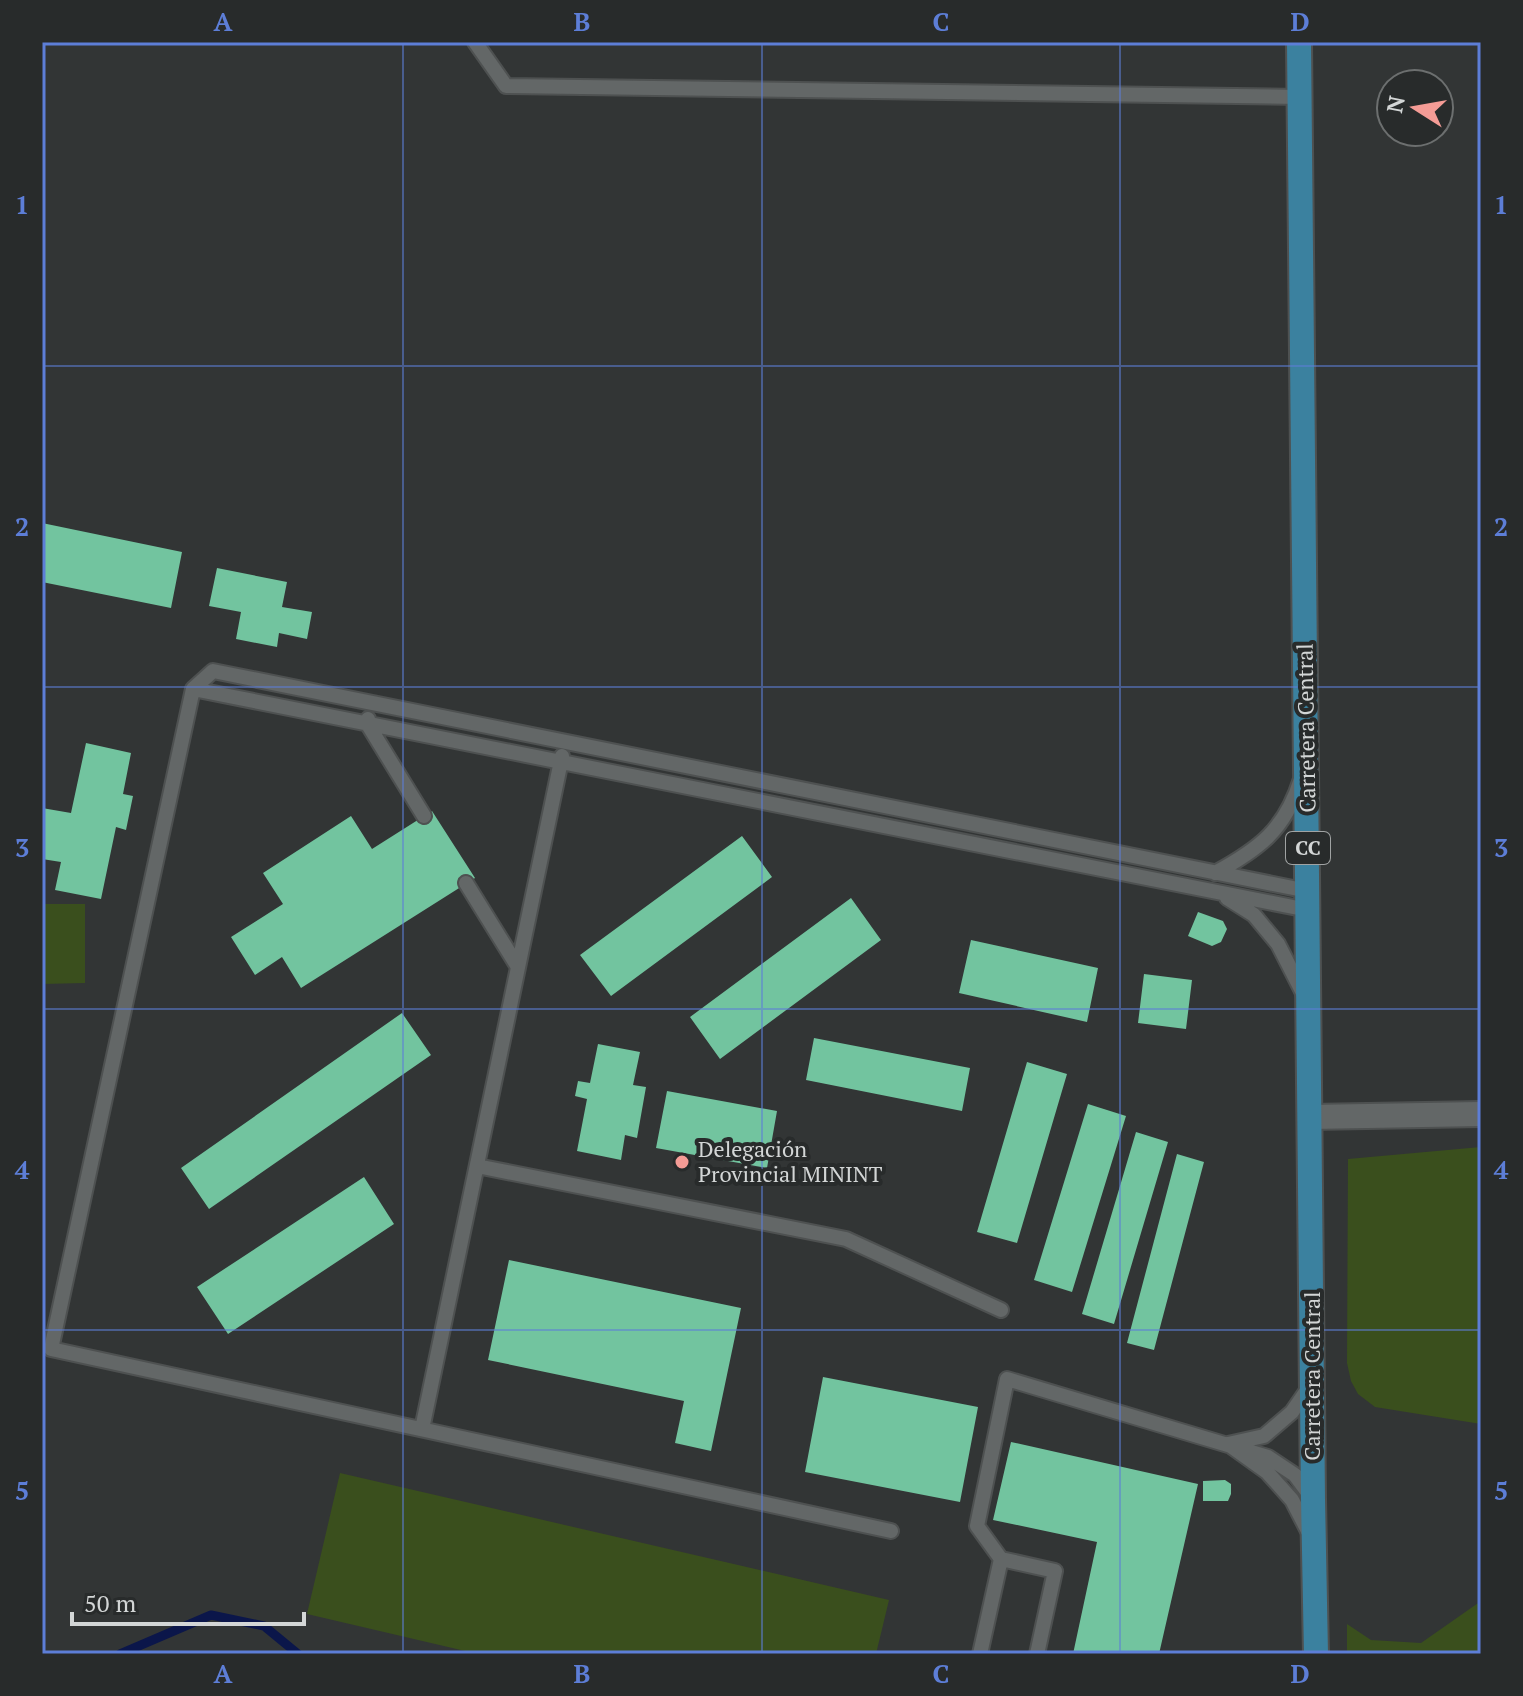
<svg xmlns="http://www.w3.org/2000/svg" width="1523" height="1696" viewBox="0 0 1523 1696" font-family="'PT Serif',serif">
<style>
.green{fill:#3a4f1d}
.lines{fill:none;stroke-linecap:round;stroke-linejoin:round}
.stream{stroke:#0b164a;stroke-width:9}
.building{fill:#72c49f}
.service-casing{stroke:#4e5151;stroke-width:18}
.minor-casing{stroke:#4e5151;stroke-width:28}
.primary-casing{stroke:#4e5151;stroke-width:28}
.service{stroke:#636767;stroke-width:14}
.minor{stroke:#636767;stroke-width:24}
.primary{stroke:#3b819f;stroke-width:24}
.grid{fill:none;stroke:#5d7ed7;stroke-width:2;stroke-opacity:0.55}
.poi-dot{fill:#f59c96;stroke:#282b2b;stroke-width:3}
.labels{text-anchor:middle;stroke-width:8;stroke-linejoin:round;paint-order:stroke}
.shield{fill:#282b2b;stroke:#a0a3a3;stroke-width:2}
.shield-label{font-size:20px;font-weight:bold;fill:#d3d6d6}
.street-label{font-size:22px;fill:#d3d6d6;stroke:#282b2b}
.poi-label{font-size:22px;fill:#d3d6d6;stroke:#282b2b;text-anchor:start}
.neatline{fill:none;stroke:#5d7ed7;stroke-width:3}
.grid-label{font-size:26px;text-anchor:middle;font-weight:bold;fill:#5d7ed7}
</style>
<rect width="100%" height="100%" fill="#323535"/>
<path class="green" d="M42,904H85V983L42,984Z
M1481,1147V1424L1375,1407L1358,1394L1351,1381L1347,1363L1348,1159Z
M340,1473L889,1600L876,1654H478L307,1614Z
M1481,1601V1654H1347V1624L1371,1640L1421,1643Z"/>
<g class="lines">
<path class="stream" d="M120,1654L211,1615L264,1626L298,1654"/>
</g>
<path class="building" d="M42,523L182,552L171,608L42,582Z
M217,568L287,582L282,607L312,612L307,639L279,633L277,647L236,639L241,612L209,606Z
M86,743L131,753L123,794L133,796L126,830L116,827L101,899L55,890L61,862L42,859V808L71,813Z
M432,811L475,878L301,988L282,957L255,975L231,937L283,904L263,873L351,816L372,849Z
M742,836L772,877L611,996L580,955Z
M851,898L881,940L720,1059L690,1017Z
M1198,912L1223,921L1227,929L1221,942L1212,946L1188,936Z
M971,940L1098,968L1087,1022L959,993Z
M1144,974L1192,980L1186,1029L1138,1023Z
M402,1013L431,1055L209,1209L181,1168Z
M814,1038L970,1068L962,1111L806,1080Z
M598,1044L640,1052L633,1085L646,1087L637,1138L625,1135L621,1160L577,1151L587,1099L575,1096L578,1081L590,1083Z
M1027,1062L1067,1074L1017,1243L977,1232Z
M667,1091L777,1111L767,1168L656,1148Z
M1088,1104L1126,1116L1072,1292L1034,1280Z
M1136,1132L1168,1142L1114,1324L1082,1314Z
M1177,1154L1204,1162L1154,1350L1127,1343Z
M364,1177L394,1224L228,1334L197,1287Z
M509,1260L741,1308L711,1451L675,1443L684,1401L488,1360Z
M823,1377L978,1407L960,1502L805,1472Z
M1011,1442L1198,1484L1159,1654H1073L1097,1542L993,1520Z
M1225,1480L1231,1484V1494L1228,1501H1203V1481Z"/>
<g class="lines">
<defs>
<path id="service" d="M475,42L506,86L1300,97
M193,689L51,1349L891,1531
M368,719L367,723L424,816
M1215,873C1259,849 1285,830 1301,779
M466,883L518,967
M1308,891L213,671L193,689L1308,910
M1227,898L1254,915L1278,944L1304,995
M477,1166L846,1239L1001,1310
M422,1429L562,756
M1309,1533L1292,1500L1267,1472L1228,1444L1264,1436L1292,1412L1310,1386
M1001,1559L977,1526L1007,1379L1268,1457L1295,1475L1312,1498
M980,1654L1001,1559L1055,1571L1037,1654"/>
<path id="minor" d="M1310,1117L1481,1114"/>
<path id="primary" d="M1299,42L1313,1499L1316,1654"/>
</defs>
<use href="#service" class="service-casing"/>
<use href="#minor" class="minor-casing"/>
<use href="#primary" class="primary-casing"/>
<use href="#service" class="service"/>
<use href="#minor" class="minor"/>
<use href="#primary" class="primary"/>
</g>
<path class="grid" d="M403,42V1654M762,42V1654M1120,42V1654M42,366H1481M42,687H1481M42,1009H1481M42,1330H1481"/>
<circle class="poi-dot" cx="682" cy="1162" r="8"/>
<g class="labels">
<rect class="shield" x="1286" y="832" width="44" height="32" rx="6"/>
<g class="shield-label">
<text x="1308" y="855">CC</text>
</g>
<g class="street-label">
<text transform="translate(1306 728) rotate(-91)" y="8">Carretera Central</text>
<text transform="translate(1312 1376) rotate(-90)" y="8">Carretera Central</text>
</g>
<g class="poi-label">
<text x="698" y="1157">Delegación<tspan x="698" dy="25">Provincial MININT</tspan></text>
</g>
</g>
<rect width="1523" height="1696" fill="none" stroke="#282b2b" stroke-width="88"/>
<g transform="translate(1415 108) rotate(281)"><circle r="38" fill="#282b2b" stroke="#6c6f6f" stroke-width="2"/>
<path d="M0-6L14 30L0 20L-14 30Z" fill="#f59c96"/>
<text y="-12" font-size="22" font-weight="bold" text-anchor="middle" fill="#d3d6d6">N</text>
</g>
<path d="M72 1612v12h232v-12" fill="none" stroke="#d3d6d6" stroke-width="4"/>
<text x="84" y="1612" font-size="24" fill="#d3d6d6" stroke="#282b2b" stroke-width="6" paint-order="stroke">50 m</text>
<rect x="44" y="44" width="1435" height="1608" class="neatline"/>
<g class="grid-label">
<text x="223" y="31">A</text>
<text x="582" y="31">B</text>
<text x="941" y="31">C</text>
<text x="1300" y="31">D</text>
<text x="22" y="214">1</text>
<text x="1501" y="214">1</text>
<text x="22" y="536">2</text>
<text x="1501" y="536">2</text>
<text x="22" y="857">3</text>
<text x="1501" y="857">3</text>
<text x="22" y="1179">4</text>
<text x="1501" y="1179">4</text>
<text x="22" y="1500">5</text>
<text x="1501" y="1500">5</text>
<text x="223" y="1683">A</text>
<text x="582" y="1683">B</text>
<text x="941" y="1683">C</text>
<text x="1300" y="1683">D</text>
</g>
</svg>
